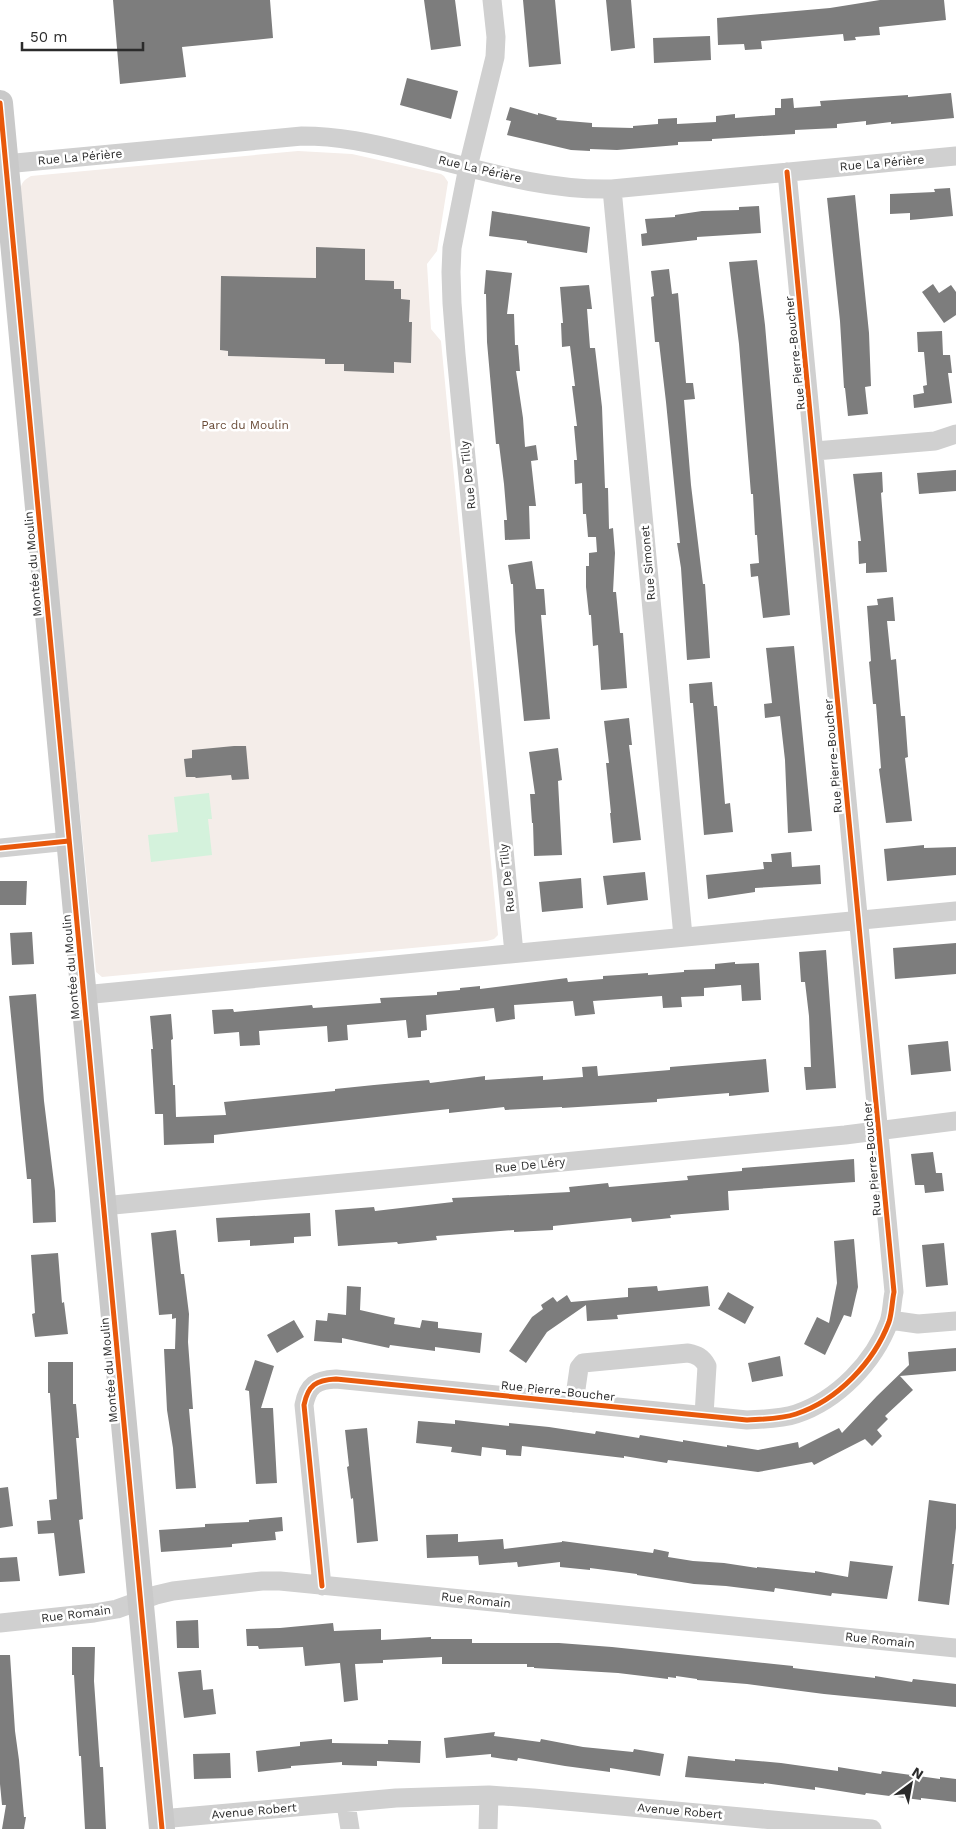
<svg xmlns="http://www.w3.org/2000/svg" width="956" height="1829" viewBox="0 0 956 1829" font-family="'Work Sans',sans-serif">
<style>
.green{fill:#f4ede9}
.water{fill:#d4f2dc}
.building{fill:#7d7d7d}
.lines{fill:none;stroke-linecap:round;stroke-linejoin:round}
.street{stroke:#d0d0d0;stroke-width:19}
.secondary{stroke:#c9c9c9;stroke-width:26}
.cycleway-casing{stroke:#fff;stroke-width:8}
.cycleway{stroke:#e8590c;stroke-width:5}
.labels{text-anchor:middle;stroke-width:5;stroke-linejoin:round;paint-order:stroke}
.street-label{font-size:12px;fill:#2b2b2b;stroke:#fff}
.park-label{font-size:12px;fill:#694b37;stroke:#fff}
</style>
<rect width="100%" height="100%" fill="#fff"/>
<path class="green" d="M298,151L352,154L441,174L444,176L448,182L437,251L427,264L431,329L441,341L498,935L494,939L487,941L102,977L96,972L34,354L20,190C22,182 24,180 31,176Z"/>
<path class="water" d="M209,793L212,819H208L212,855L151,862L148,835L178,832L174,797Z"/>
<path class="building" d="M113,0H270L273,38L182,47L186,77L120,84Z
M424,0H455L461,46L431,50Z
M523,0H555L561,64L529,67Z
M606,0H631L635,48L611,51Z
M880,0H944L946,20L879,27L880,35L855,37L856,40L844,41L843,34L761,41L762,49L745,50L744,44L718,45L717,18L830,8Z
M710,36L711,60L654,63L653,38Z
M407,78L458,91L451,119L400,105Z
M951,93L954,118L891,124V122L866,125V121L837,124V128L795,130V134L712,139V141L678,142V145L617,150L590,149V151L571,150L507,135L511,121L506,120L510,107L538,115V113L557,118L556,120L592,123V127L633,128V126L658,124V119L677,118V124L716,122V116L735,114V118L775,115V108H781V99L793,98L794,108L821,106L820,101L908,95V97Z
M950,188L953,216L910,220V213L890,214V194L935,192L934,189Z
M855,195L869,333L871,386L865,387L868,414L848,416L845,388H844L840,321L827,198Z
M759,206L761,233L697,237V240L642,246L641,234L647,233L645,219L675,217V215L702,211L739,210V207Z
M492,211L590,227L587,253L527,243V241L489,236Z
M316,247L365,249V280L394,281V289H401V299L410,300L409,322H412L411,363L394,362V373L344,371V364H325V359L228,356V351L220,350L221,276L316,278Z
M757,260L765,325L790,615L763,618L758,576L751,577L750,564L759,563L757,535H755L753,494H751L739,344L729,262Z
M669,269L672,294L678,293L686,383H693L695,399L684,400L691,485L703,584H705L708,627L710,658L687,660L681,568L677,543H680L666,402L659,342H655L651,297L654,296L651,271Z
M486,270L512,273L507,314H514L515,345H518L520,371H516L523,418L525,447L536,445L538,460L531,461L536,506H529L530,539L505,540L504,520H507L504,484L499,444H496L487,342L486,294H484Z
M933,284L939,293L951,285L956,292V315L944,323L922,292Z
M589,285L592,309H587L590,348H595L602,407L605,488H608L609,529L613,528L615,553L613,592H616L620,633H623L627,688L601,690L598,645L593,646L591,615H589L586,587V566H589V553L597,552L596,537H588L586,514H583L582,483L575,484L574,460H577L574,426H577L572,386H575L570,346L562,347L561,323H563L560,287Z
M942,331L943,355H950L952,373H948L952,403L914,408L913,395L924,393L923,386L927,385L924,352H918L917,332Z
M956,470V491L919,494L917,473Z
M882,472L883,492L881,493L887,572L866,573V563L859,564L858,541H861L853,474Z
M532,561L536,589H544L546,615H541L550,719L524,721L515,631L513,584H511L508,565Z
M893,597L895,621H887L891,660L896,659L901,716H905L908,757L905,758L912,821L886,823L879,769L881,768L876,704H873L869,662L871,661L867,606L878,605L877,599Z
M794,646L812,831L788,833L785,760L780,716L765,718L764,704L772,703L766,648Z
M712,682L714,706H717L725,804L730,803L733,832L704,835L693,703H690L689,684Z
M629,718L632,745H629L641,840L613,843L610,813H611L606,763H609L604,721Z
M234,746H246L249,779L232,780L231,775L196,778L195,777H186L184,759L192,758V750Z
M558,748L562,780L558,781L562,855L534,856L533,823H532L530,794H535L529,752Z
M924,845V848L956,847V875L887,881L884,849Z
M791,852L792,867L820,865L821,884L755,888V892L708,899L706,875L764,869L763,862H772L771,854Z
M645,872L648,900L607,905L603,876Z
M581,878L583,908L542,912L539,882Z
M0,881H27L26,905H0Z
M32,932L34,964L12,965L10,933Z
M956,943V974L895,979L893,948Z
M826,950L836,1088L806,1090L804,1067H811L809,1016L805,982H801L799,952Z
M735,962V964L759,963L761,1000L742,1001L741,985L704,988V996L681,997L682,1007L663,1008L662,996L593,1001L595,1014L575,1016L573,1001L514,1005L515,1019L496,1022L494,1008L426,1015L427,1030L421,1031V1037L408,1038L406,1020L347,1025L348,1040L328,1042L327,1026L259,1031L260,1045L240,1046L239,1032L214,1034L212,1010L233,1009L234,1012L312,1005L313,1008L381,1003L380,998L437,995V992L460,990V988L480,986V989L567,978L568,982L603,979V976L619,975L648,973V975L684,972V970L715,969V964Z
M36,994L44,1101L55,1191L56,1222L33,1223L31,1179H27L9,996Z
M171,1014L173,1039L171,1040L173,1085H175L176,1117L226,1115L224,1102L335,1091V1089L374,1085L429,1080L430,1083L485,1076V1080L543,1076V1080L583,1077L582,1067L597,1066L598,1076L670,1070V1067L766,1059L769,1092L729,1096V1093L657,1099V1102L562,1108V1107L505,1110L504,1107L449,1113V1109L214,1135V1143L164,1145L163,1114H155L151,1049H153L150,1016Z
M948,1041L951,1071L911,1075L908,1045Z
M933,1152L936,1173H942L944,1191L925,1193L924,1185H915L911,1154Z
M854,1159L855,1182L728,1191L729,1210L670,1215L671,1218L632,1222L631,1218L553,1226V1230L514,1232V1230L436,1236L437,1240L398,1244L397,1242L338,1246L335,1210L374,1207L375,1211L453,1202L452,1198L570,1192L569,1187L608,1183L609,1187L688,1180L687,1176L742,1171V1168Z
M310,1213L311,1236L294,1237V1243L250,1246V1240L218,1242L216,1218Z
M176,1230L181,1274H184L189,1314L188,1342L193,1409H189L196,1488L176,1489L173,1448L167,1410L164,1349H175L176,1318L172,1319V1314L159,1315L151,1233Z
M854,1239L858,1287L851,1317L844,1315L825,1355L804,1344L817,1317L829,1323L837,1283L834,1241Z
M944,1243L948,1285L926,1287L922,1245Z
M58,1253L62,1303L64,1302L68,1334L35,1337L32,1314L35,1313L31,1255Z
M347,1286L361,1287L360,1310L395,1318L394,1324L420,1328L422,1320L438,1322V1328L482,1333L480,1353L435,1347V1351L390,1345L389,1348L342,1338V1343L314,1341L316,1320L327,1321L328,1313L346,1315Z
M657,1286L658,1291L708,1286L710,1306L617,1315L618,1319L587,1321L586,1305L547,1332L526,1363L509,1351L532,1317L543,1309L541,1305L553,1297L557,1302L567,1295L571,1302L628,1297V1288Z
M728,1292L754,1307L745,1324L718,1309Z
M294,1320L304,1337L277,1353L267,1335Z
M956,1348V1371L900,1376L913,1390L885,1416L888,1419L877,1430L882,1436L872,1446L865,1439L814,1465L812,1462L758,1472L668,1460L667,1463L624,1456V1458L522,1446L521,1456L506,1455V1450L482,1447L481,1456L451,1452L452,1447L416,1443L418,1421L455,1424V1420L509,1426V1423L549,1427L595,1434L596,1431L639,1438L640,1435L683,1442V1440L727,1447V1445L758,1450L798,1442L799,1448L839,1428L842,1433L877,1396L909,1365L908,1352Z
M780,1356L783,1376L752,1382L748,1363Z
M255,1360L274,1366L261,1408H273L277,1483L256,1484L249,1391L245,1390Z
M48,1362H73V1404H76L79,1438H76L83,1519L79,1520L85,1573L59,1576L54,1533L38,1534L37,1521L51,1520L49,1500L57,1499L50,1393H48Z
M367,1428L378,1541L357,1543L353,1498L351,1499L347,1467L349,1466L345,1430Z
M8,1487L13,1526L0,1528V1488Z
M929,1500L956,1504V1528L952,1564H954L949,1605L918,1601Z
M282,1517L283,1531L275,1532L276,1540L232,1544V1547L161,1552L159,1530L205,1527V1524L249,1522V1520Z
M458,1534V1542L503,1539L504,1549L562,1542V1541L653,1553L654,1549L669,1552L668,1557L693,1561L724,1563L757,1568V1567L815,1573V1571L848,1577L850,1561L893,1566L887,1599L832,1593L831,1596L775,1588L774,1592L726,1586L694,1584L637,1575V1574L590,1568V1570L560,1567V1562L518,1567L517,1562L479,1565L478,1556L427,1558L426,1535Z
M17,1557L20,1581L0,1582V1558Z
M198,1620L199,1648H177L176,1621Z
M333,1623L334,1631L381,1629V1640L431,1637V1639H472V1643H559L612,1647L793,1666V1668L875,1678V1676L912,1682L913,1679L956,1684V1707L824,1694L747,1684L697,1680V1679L676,1676V1678L668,1677V1679L618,1673L534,1668V1667H527V1664H442V1657L383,1660V1663L355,1664L358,1700L344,1702L340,1663L305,1666L303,1647L259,1649L258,1646H247L246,1629L280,1628Z
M72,1647H95L94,1681L100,1767H103L106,1829H85L81,1756H79L74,1675H72Z
M0,1655H10L15,1731L19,1760L24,1817H26L24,1829H2L6,1805H2L0,1784Z
M201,1670L203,1690L213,1689L216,1714L184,1718L178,1672Z
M495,1732L494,1736L540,1742L541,1739L583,1747L633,1752L634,1749L664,1754L660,1776L610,1768V1772L565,1766L518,1758L517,1761L491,1757V1754L446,1758L444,1738Z
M332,1739V1743L388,1744V1740L421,1741L420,1763L377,1761V1766L342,1765V1762L291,1766V1768L258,1772L256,1751L300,1746V1742Z
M230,1753L231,1778L194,1779L193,1754Z
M688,1756L735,1761V1759L781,1763L838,1771V1767L881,1774L882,1771L940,1779V1777L956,1779V1802L921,1798V1800L866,1793L865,1795L815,1787V1790L764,1783V1784L685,1777Z"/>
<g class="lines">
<path class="street" d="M492,0L496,37L495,57L468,167L452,248L451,272L452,303L456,354L514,953
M5,164L302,136C339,136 371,143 407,152C474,168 543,191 612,189L956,156
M612,189L683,936
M815,451L935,441L956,434
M0,848L69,841
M83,995L956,911
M103,1206L845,1135L956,1121
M890,1320L918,1324L956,1321
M574,1403L579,1368L583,1363L688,1353C697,1355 702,1357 707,1366L704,1415
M322,1586L304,1405C308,1385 316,1380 336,1379L747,1420C764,1419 781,1419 796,1414C838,1400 874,1362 889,1322C892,1313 892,1301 894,1292L787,172
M0,1623L94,1613L117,1609L156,1595L173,1591L262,1581H280L956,1648
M346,1804L350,1829
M161,1819L396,1798L489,1795L533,1798L872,1829
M488,1829L489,1795"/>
<path class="secondary" d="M0,103L162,1829"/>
<defs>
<path id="cycleway" d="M0,103L162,1829
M0,848L69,841
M322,1586L304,1405C308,1385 316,1380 336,1379L747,1420C764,1419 781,1419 796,1414C838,1400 874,1362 889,1322C892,1313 892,1301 894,1292L787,172"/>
</defs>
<use href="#cycleway" class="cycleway-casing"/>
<use href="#cycleway" class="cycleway"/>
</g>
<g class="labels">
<g class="street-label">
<text transform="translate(80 157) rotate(-5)" y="4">Rue La Périère</text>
<text transform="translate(882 163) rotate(-5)" y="4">Rue La Périère</text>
<text transform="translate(480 169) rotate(13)" y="4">Rue La Périère</text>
<text transform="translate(795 353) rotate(-96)" y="4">Rue Pierre-Boucher</text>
<text transform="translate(468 475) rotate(-96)" y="4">Rue De Tilly</text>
<text transform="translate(648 563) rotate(-95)" y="4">Rue Simonet</text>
<text transform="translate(33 564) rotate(-95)" y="4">Montée du Moulin</text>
<text transform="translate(833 756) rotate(-95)" y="4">Rue Pierre-Boucher</text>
<text transform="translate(507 878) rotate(-96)" y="4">Rue De Tilly</text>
<text transform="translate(71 967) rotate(-95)" y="4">Montée du Moulin</text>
<text transform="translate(872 1159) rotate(-95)" y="4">Rue Pierre-Boucher</text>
<text transform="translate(530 1165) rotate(-6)" y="4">Rue De Léry</text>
<text transform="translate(109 1370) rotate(-95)" y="4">Montée du Moulin</text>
<text transform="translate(558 1391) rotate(6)" y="4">Rue Pierre-Boucher</text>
<text transform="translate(476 1600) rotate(6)" y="4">Rue Romain</text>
<text transform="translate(76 1614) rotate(-7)" y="4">Rue Romain</text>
<text transform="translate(880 1640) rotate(6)" y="4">Rue Romain</text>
<text transform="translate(254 1811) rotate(-5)" y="4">Avenue Robert</text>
<text transform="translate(680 1811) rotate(5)" y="4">Avenue Robert</text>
</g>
<g class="park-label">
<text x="245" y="429">Parc du Moulin</text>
</g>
</g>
<g transform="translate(911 1784) rotate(32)" stroke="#ffffff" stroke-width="4" paint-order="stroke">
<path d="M0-4L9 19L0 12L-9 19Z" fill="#2b2b2b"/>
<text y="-8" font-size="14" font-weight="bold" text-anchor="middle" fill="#2b2b2b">N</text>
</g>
<path d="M22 42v8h121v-8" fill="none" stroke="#2b2b2b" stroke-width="2.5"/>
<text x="30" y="42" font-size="15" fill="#2b2b2b" stroke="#ffffff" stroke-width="4" paint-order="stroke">50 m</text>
</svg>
